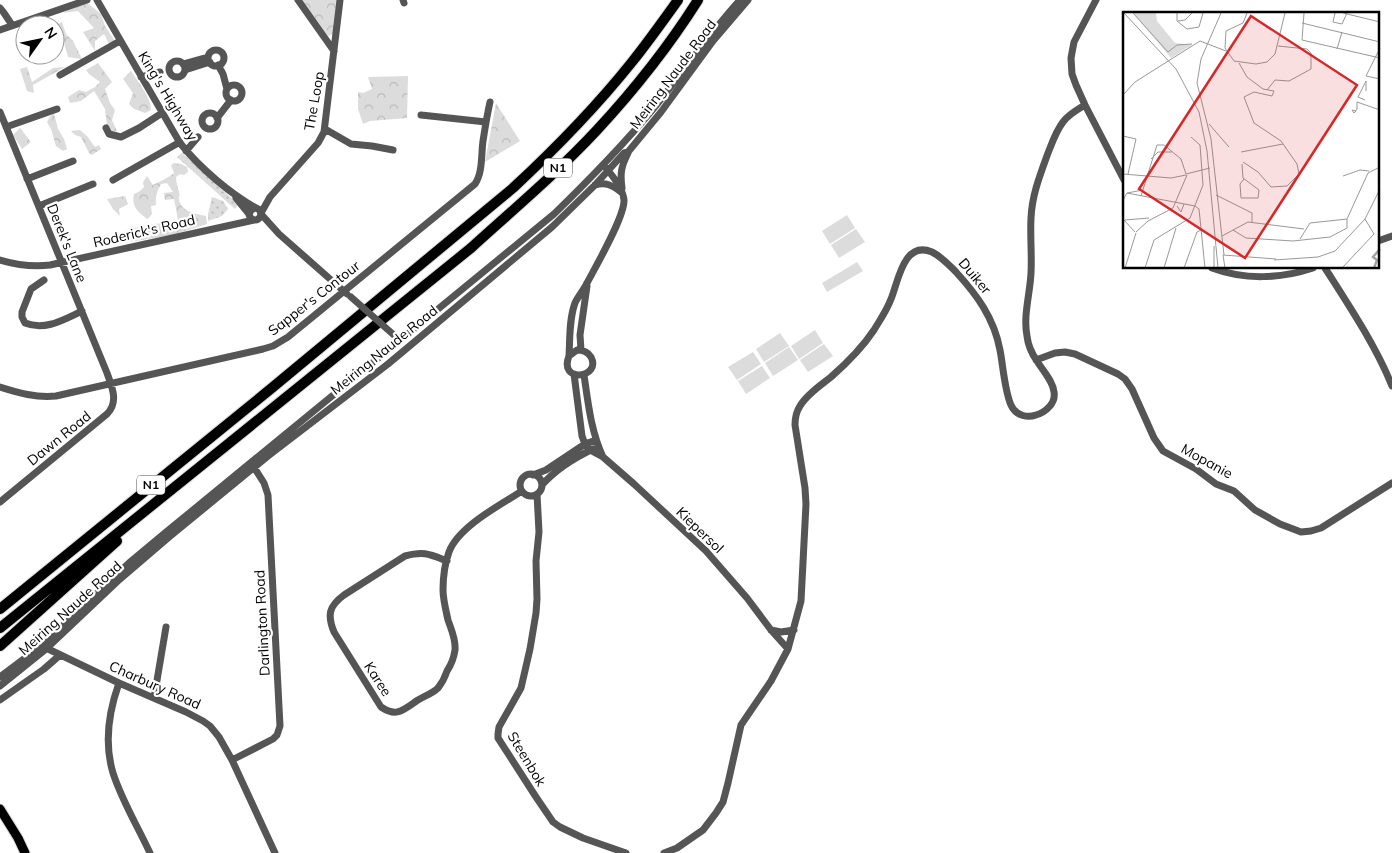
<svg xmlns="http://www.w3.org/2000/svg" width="1392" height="853" viewBox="0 0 1392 853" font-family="Mulish,sans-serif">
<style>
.grass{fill:url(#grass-dots)}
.forest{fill:url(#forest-crowns)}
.garden{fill:#dcdcdc}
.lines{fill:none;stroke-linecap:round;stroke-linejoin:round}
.major-casing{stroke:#dbdbdb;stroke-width:11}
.highway-casing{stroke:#dbdbdb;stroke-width:12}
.minor{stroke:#555;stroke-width:7}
.major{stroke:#000;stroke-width:9}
.highway{stroke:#000;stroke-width:10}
.minor-bridge{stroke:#555;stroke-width:7}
.labels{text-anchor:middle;stroke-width:4.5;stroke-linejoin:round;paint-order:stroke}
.shield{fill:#fff;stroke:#4c4c4c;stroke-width:1}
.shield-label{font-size:12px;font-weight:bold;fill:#000}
.street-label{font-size:14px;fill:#000;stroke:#fff}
.inset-river{fill:none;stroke:#a3a3a3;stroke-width:2.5}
.inset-road{fill:none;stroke:#999;stroke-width:1}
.view{fill:#d62828;fill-opacity:0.15;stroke:#d62828;stroke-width:2.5}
.inset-edge{fill:none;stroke:#000;stroke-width:2.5}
</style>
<defs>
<pattern id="grass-dots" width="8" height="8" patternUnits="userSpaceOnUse" patternTransform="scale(1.25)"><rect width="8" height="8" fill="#dcdcdc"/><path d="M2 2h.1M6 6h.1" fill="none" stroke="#bbb" stroke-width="1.8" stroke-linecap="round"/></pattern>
<pattern id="forest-crowns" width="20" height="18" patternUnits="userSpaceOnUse" patternTransform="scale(1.25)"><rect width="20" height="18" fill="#dcdcdc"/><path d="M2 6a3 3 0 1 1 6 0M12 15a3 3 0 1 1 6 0" fill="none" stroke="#bbb"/></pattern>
</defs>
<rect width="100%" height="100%" fill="#fff"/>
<path class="grass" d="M182,153L238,204L235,209L177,157Z
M212,197L223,201L228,209L222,216L208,221V214Z"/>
<path class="forest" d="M302,0H338L333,34L328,36Z
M85,1L101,14L105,26L115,41L109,44L104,34L95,41V51L83,32L94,28L78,11L63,13Z
M62,22L66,34L73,41L82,59L68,57L63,39L60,36L56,25Z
M98,63L112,82L105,89L110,103L115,110L112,120L117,131L111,133L107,126L105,109L94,91L81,101L70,103L68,97L79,90L86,92L95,87L100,82L89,74L86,70Z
M27,67L32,82L53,68L65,67L33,85L34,93L27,91L20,69Z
M131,71C138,82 151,97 151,110L145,113L134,109L129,104L133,93L123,79Z
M408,76L407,118L370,121L363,124L358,109V92L363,93L372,89L368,77Z
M496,103L520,141L485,162Z
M54,113L58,129L64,139L67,149L63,151L56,146L51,129L47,122L50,116Z
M20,128L31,142L22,149L13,135Z
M80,130L87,136L95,147L99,145L101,149L92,155L89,153L81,137L75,135L71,131Z
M174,163L181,164L187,167L188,172L184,175L180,174L176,177C176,183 178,187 179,192C181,198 178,194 179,200C182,212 196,214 206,216L207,224L173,235L123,243L122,232C142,226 158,220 179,225L174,199L165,200L164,193L173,192L167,183L161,184C157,191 155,197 156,205L151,206L152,214L148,219C138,213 131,206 134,194L140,191L144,187L143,182L147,176L153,185C160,181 168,178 174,173L171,165Z
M125,196L128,204L119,209L120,216L113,209L107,199Z"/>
<path class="garden" d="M847,215L855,228L830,244L822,231Z
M856,229L865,242L839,258L831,245Z
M857,262L863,271L827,292L822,283Z
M815,330L823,343L799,359L791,346Z
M780,333L789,346L764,362L756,349Z
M824,344L833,356L808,372L800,360Z
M789,347L798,360L773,376L765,363Z
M753,352L761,364L737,380L728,367Z
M762,366L770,378L746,394L738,381Z"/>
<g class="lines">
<defs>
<path id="major" d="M0,809L18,838L25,853"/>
<path id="highway" d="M0,609L273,387L513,188C555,149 596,107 632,62C648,42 663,21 678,0
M0,628L471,248C514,209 558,172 597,130C634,90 669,46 698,0
M0,646L117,541"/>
</defs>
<use href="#major" class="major-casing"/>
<use href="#highway" class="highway-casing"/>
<path class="minor" d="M97,0L180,143C199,167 232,196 260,210L261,216C257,222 252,221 249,215L251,210L255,208
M298,0L334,51
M403,0L404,3
M1096,0L1074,42L1071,58L1072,74L1076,85L1085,105L1124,180
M0,8L4,13L12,25
M0,30L87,0
M208 58a8 8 0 1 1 16 0a8 8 0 1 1-16 0Z
M169 69a8 8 0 1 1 16 0a8 8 0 1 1-16 0Z
M183,64L208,57
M218,65L223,74L227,89
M185,70L210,62
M60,75L120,41
M141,77L160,72
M226 93a8 8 0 1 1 16 0a8 8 0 1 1-16 0Z
M0,112L107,373C112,387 119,402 107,414L0,502
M202 121a8 8 0 1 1 16 0a8 8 0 1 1-16 0Z
M421,115L486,122
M217,118L231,100
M6,127L57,109
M106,128L109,134L121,137L139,128L162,113
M325,129L351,144L372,146L393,150
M186,151L198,137
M27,179L73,161
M113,180L180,142
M595,185C606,182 612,185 621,192
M622,188C620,173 621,167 628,153
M236,198L249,214
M39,206L93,184
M261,213L270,197L318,143L324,132L340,0
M261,214L279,234L347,294
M1378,241L1392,236
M0,260C17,265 33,267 50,265L254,220
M1212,268C1244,280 1280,279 1313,268
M1325,268C1348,304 1376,346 1392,386
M44,280L31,289L22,312V317L25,323C45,331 63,320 82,311
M581,350L580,335L587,286
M569,356L577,350C583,350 588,352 591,357C602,378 558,384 569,356C570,339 569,319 575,303C578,296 584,290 587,283C596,266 625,216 624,200C623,188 613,176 605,167
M1036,360L1055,353L1065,352L1075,354L1118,374L1125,379L1132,389L1154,438L1163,451L1196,469L1216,484L1234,491L1255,510L1280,524L1301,532L1311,531L1321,528L1392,483
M574,374L582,436L585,444L590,450L603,457L634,484L706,551L747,598L771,630L788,649
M584,375C588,402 591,432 603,457
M0,387C19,393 36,398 56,396L263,349L273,346L288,337L475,184C483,172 481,155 483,141C485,128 487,115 490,102
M520 485a11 11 0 1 1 22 0a11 11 0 1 1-22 0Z
M533,475L546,470L585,444L596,440
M542,485C556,469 574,458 593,449
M537,494L539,532L536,561L537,599L536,613L530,649L521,688L499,727L498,734V738L536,797L553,822L560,827L583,838L626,853
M447,561C429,554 424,551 405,556L344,595C329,606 327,615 334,632L381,707C396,717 402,711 415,702C422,697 432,694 438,688C442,683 445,677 447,671C451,665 454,657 455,650C456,639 451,629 448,620C446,611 443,599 443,590C443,577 445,563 449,552C458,527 500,505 522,491
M771,630L781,632L794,630
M44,647L119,683L186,712L203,721L210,726L219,737L232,760L275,853
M0,677L41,646L129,563L165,533L554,214C589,180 623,145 654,108C683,72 709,34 740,0
M119,683C109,711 104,743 113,773C122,801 138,827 150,853
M0,686L46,649L120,579L169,537L268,456L388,364L552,227L595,185L624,153L628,152L661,112L713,41L748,0
M154,698L166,627
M0,700L44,669L60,655
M232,760L273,739L277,735L280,726L268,495L264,483L252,464
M664,853L677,848L703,830L716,813L723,802L728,783L741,725L771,681L788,649L801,601L806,504L805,488L795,425C795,418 796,412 800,406C807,394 821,385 831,377C847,363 862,348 874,330C880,320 887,310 891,299C898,283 903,240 932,252C942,257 948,264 956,272C977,295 994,318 1000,350C1003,365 1005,395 1012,407C1017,416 1028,418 1036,415C1046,412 1056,403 1054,392C1053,381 1043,371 1037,361C1032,354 1028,345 1027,336C1023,316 1030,294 1031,273C1032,255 1030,236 1031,218C1032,195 1040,175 1048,153C1052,143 1056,131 1063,122C1069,114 1077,110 1085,105"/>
<use href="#major" class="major"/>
<use href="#highway" class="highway"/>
<path class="minor-bridge" d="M351,297L395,336"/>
</g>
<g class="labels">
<g class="shield">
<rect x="544" y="158.5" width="28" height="19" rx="4"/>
<rect x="137" y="475.5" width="28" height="19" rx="4"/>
</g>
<g class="shield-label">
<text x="558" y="172">N1</text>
<text x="151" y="489">N1</text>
</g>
<g class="street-label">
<text transform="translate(673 74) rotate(-53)" y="5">Meiring Naude Road</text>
<text transform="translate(168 96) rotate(59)" y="5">King's Highway</text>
<text transform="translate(314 101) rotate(-80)" y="5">The Loop</text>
<text transform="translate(144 231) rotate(-13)" y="5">Roderick's Road</text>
<text transform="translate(67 243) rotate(68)" y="5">Derek's Lane</text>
<text transform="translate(975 276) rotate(50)" y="5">Duiker</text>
<text transform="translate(314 298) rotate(-38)" y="5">Sapper's Contour</text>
<text transform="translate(384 350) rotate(-39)" y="5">Meiring Naude Road</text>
<text transform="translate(59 438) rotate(-39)" y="5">Dawn Road</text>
<text transform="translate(1207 461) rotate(29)" y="5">Mopanie</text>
<text transform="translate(700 530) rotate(44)" y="5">Kiepersol</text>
<text transform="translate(70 608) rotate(-42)" y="5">Meiring Naude Road</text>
<text transform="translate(262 623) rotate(-93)" y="5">Darlington Road</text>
<text transform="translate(378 679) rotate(57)" y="5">Karee</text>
<text transform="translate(155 685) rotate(24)" y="5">Charbury Road</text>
<text transform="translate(527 759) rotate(59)" y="5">Steenbok</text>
</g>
</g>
<g transform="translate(1123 12)">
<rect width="256" height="256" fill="#fff"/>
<path d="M10,1H33L34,9L52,31L69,33L48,46Z" fill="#dcdcdc"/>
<path class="inset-river" d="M251,256L254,248L250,245L257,237"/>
<path class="inset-road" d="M1,1L53,57L76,100L84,139L95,256M10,1L45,40L54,33L69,32M54,1V9L64,17L76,15L80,1M98,1L78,47L74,71L88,127L101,243M124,1L120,11L103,19L102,36L111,49L133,52L144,50L152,42L162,1M181,1L179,28L257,46M212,1L210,10L219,12L224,1M220,1L257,10M55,9L62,8L69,1M179,11L257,30M257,36L243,64L257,67M214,37L219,20M116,51L124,65L140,77L151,79L149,84L131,80L121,85L131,111L158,129L174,152L176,162L164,174L148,175L135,160L120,150M144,78L152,68L166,69L188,57V41L184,37L155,34M0,83L12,70L77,29L103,39M242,88L235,85L243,69V79M233,99L229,98L231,101L232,100L234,97V90L257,98M86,112L106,135M0,124L13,127L5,162M118,140L160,132M28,147L35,140H49M119,152L120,166L136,178L135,186H118L117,172L121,167M0,162L48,166L63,163M63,162L87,156M220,164L237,158L246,159M4,181L72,194M93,183L129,201V210M18,184L34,133H41L58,147L63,162M0,188L4,181L20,178M54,194L58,200L61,192M72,194L76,197L82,256M0,207L12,220M2,208L26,206M224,216V207L245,161L257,155M110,218L123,226L170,229L207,225L224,216M13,220L25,209L50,196L64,163M99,224L125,210L181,217M177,227L187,211L224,207M151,248L195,245L212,239L242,207L257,177M0,254L2,256L13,221M22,256L31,228L67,206L80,173L77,133L68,125M41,256L53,216M61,256L74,220L78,218M91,256V234M102,256L100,243L153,247M219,256L251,222L242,207"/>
<path class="view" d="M128,4L234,73L122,246L16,177Z"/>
<rect width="256" height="256" class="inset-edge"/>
</g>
<g transform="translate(40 40) rotate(57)"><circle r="24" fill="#ffffff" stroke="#999999"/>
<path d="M0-4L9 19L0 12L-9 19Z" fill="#000000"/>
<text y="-8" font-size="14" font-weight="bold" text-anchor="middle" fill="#000000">N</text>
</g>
</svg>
